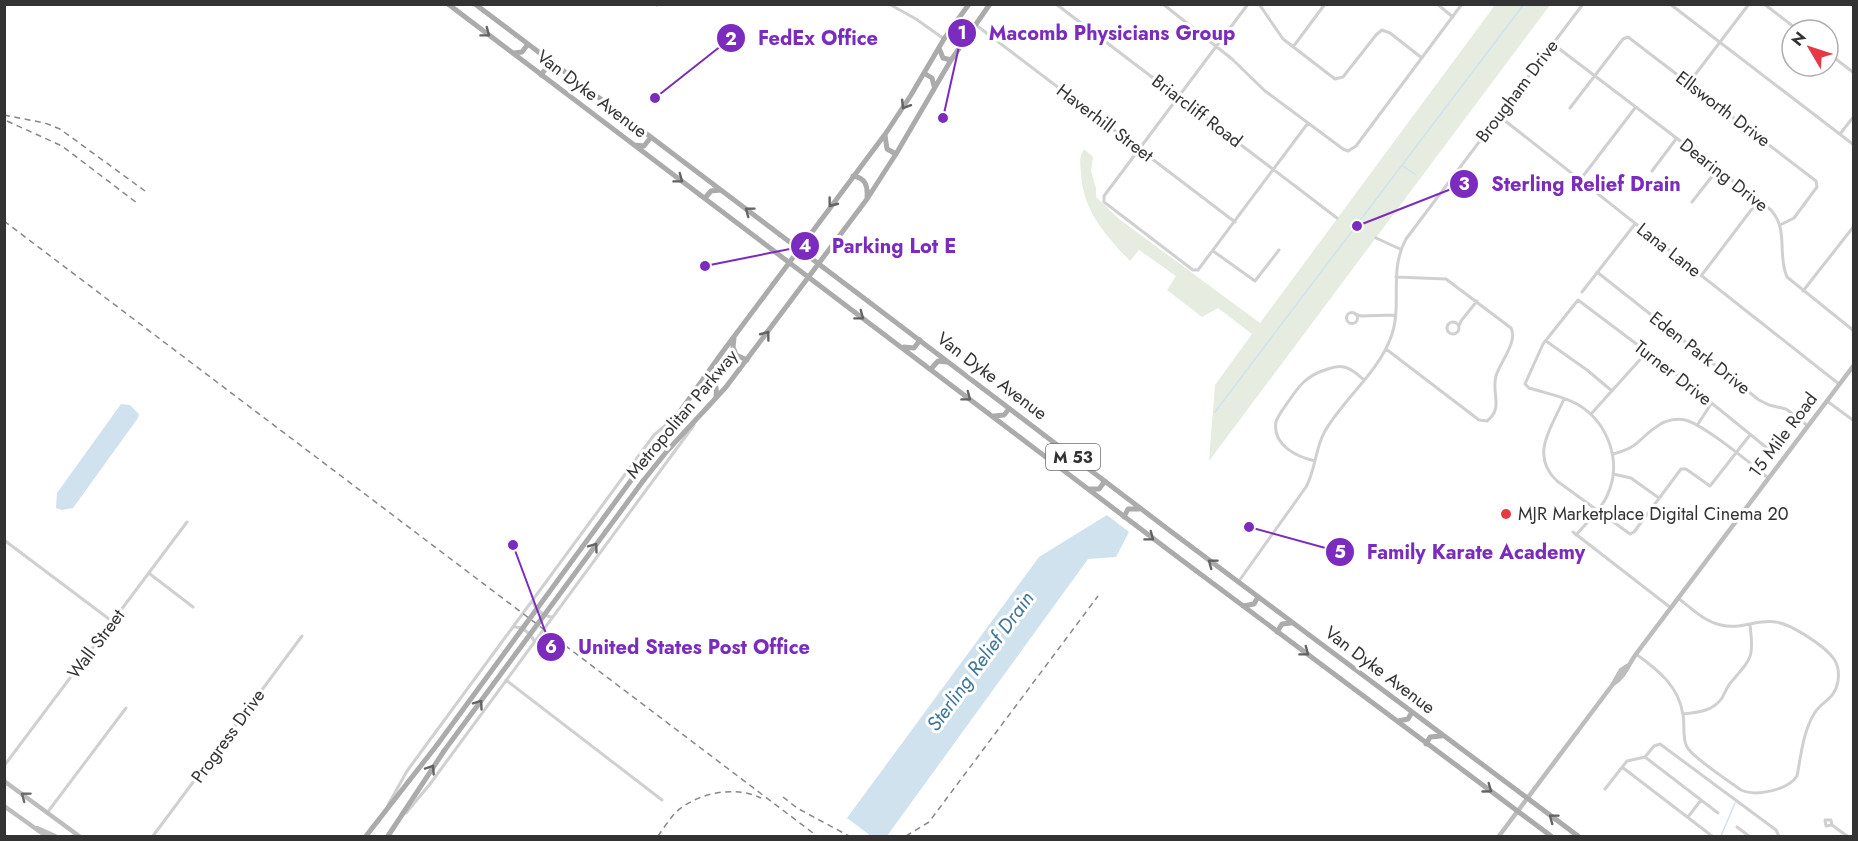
<svg xmlns="http://www.w3.org/2000/svg" width="1858" height="841" viewBox="0 0 1858 841" font-family="Jost,sans-serif">
<style>
.green{fill:#e6ecdf}
.water{fill:#cfe2ee}
.lines{fill:none;stroke-linecap:round;stroke-linejoin:round}
.stream{stroke:#cfe2ee;stroke-width:1.5}
.minor{stroke:#d0d0d0;stroke-width:3}
.secondary{stroke:#bdbdbd;stroke-width:4.5}
.primary{stroke:#ababab;stroke-width:5}
.rail{stroke:#888;stroke-width:1.5;stroke-dasharray:6 4.5;stroke-linecap:butt}
.primary-bridge{stroke:#ababab;stroke-width:5}
.oneway{stroke:#636363}
.oneway2{stroke:#6a6a6a}
.poi-dot{fill:#e63946;stroke:#fff;stroke-width:2}
.labels{text-anchor:middle;stroke-width:6;stroke-linejoin:round;paint-order:stroke}
.shield{fill:#fff;stroke:#707070;stroke-width:1.5}
.shield-label{font-size:16px;font-weight:bold;fill:#333}
.street-label{font-size:18px;fill:#333;stroke:#fff}
.poi-label{font-size:18px;fill:#333;stroke:#fff;text-anchor:start}
.water-label{font-size:20px;font-style:italic;fill:#3f7597;stroke:#fff}
.leader{fill:none;stroke:#7b2cbf;stroke-width:2}
.callout-dot{fill:#7b2cbf;stroke:#fff;stroke-width:2}
.mark-label{font-size:18px;text-anchor:middle;font-weight:bold;fill:#fff}
.callout-label{font-size:20px;text-anchor:middle;font-weight:bold;fill:#7b2cbf;stroke:#fff;stroke-width:6;stroke-linejoin:round;paint-order:stroke}
</style>
<rect width="100%" height="100%" fill="#fff"/>
<path class="green" d="M1495,5H1550L1209,461L1215,385L1252,334L1218,308L1202,317L1167,290L1176,276L1139,250L1130,261C1105,235 1082,209 1081,172C1080,163 1079,157 1084,149L1093,157L1091,171L1096,188V197L1119,219L1260,323Z"/>
<path class="water" d="M121,404L130,405L139,414L138,418L73,508L62,510L56,508L57,493Z
M1107,515L1129,532L1116,557L1088,559L887,836H871L847,818L1039,557Z"/>
<g class="lines">
<path class="stream" d="M1403,166L1416,175
M1215,412L1524,4
M1721,836L1735,803"/>
<path class="minor" d="M889,4L916,19L944,39
M1056,4L1337,218
M1163,4L1232,59L1265,91L1343,149L1348,151L1356,146L1462,4
M1248,4L1104,196V202L1193,270H1198L1308,123
M1259,4L1283,39L1335,79L1343,77L1376,35L1382,30L1390,33L1422,58
M1437,4L1453,17
M1670,4L1854,145
M1764,4L1798,30
M657,5L658,4
M976,25L1235,222
M1553,44L1771,210C1789,230 1777,255 1787,277L1854,331
M1293,47L1325,4
M1828,53L1854,73
M1688,84L1749,4
M1570,108L1623,39L1628,37L1816,181L1817,187L1794,218L1780,225
M1499,116L1839,384
M1840,134L1854,116
M1652,171L1676,139
M1580,180L1635,108
M1692,202L1717,170
M1376,238L1400,249
M1213,251L1255,281L1279,250
M1597,272L1759,400L1769,405L1786,409L1808,426
M1701,276L1758,201
M1803,291L1854,226
M1582,292L1635,224
M1346.5 318a5.5 5.5 0 1 1 11 0a5.5 5.5 0 1 1-11 0Z
M1355,314L1361,316L1395,315
M1447 328a6 6 0 1 1 12 0a6 6 0 1 1-12 0Z
M1459,326L1461,321L1477,301
M1546,341L1587,370L1612,391
M1386,349L1479,420L1487,421C1504,408 1491,393 1496,376C1500,362 1518,342 1511,328L1446,279L1396,277
M1564,399C1552,427 1529,455 1557,481L1630,534L1634,532L1681,469H1686L1710,486L1750,435
M1827,401L1854,421
M1591,414L1646,353
M1698,424L1711,404
M1613,454C1641,447 1638,438 1659,425C1666,420 1677,418 1685,420C1703,424 1753,465 1768,478
M1315,461C1297,457 1272,445 1276,422C1278,415 1284,408 1288,402C1299,386 1306,376 1325,370C1331,368 1337,365 1344,367C1351,368 1357,374 1363,379
M1613,474L1631,478L1659,498
M1573,532L1671,608
M1576,535C1587,522 1600,511 1607,496C1623,462 1608,422 1577,404C1563,396 1545,393 1529,388L1525,384L1543,344L1578,300L1671,370L1767,448
M4,540L113,622
M150,574L193,607
M1239,581L1306,487C1316,469 1315,448 1325,431C1344,398 1378,373 1391,337C1403,305 1388,272 1406,239L1583,4
M533,601C534,609 545,617 553,617
M514,627C522,626 531,634 534,641
M1636,654C1658,670 1679,686 1683,715C1685,724 1682,739 1687,747C1693,758 1729,781 1741,790C1756,797 1788,790 1797,776C1801,756 1803,732 1814,714C1821,701 1835,700 1838,681C1839,674 1838,665 1834,659C1825,646 1791,624 1776,622C1757,619 1740,630 1721,625C1704,621 1692,609 1678,598
M506,680L662,800
M1683,714C1698,712 1712,712 1722,698C1725,693 1727,686 1732,681C1752,658 1754,657 1750,625
M1645,757L1718,813
M4,766L187,522
M1622,767L1712,836
M1605,789L1627,761L1645,757L1654,746L1660,744L1776,830L1779,836
M388,805L407,771L654,435L672,420
M47,813L126,708
M406,813L430,784L694,425
M1688,817L1701,800
M1832,825L1831,820H1825L1826,826L1832,825L1847,836
M1737,827L1749,836
M153,836L302,636"/>
<path class="secondary" d="M1613,684C1625,677 1628,665 1636,654L1854,365
M4,781L79,836
M4,806L46,836
M37,828L55,836
M1499,836L1613,684L1621,670L1627,666"/>
<path class="primary" d="M448,4L1179,558L1551,836
M475,4L873,305L1169,530L1578,836
M939,48L943,58L951,60
M514,53L522,52L528,44
M924,73L932,78L934,86
M541,75L547,67L556,66
M885,135L887,149L896,154
M634,145L644,146L651,137
M853,176C865,178 868,185 867,197
M705,198L711,191L720,190
M734,338L733,347L736,355L747,360
M904,347L914,348L920,340
M931,369L938,361L947,362
M704,377C716,378 717,387 716,397
M994,416L1004,415L1009,409
M635,475L721,354L886,133L911,95L944,39L969,4
M643,481L667,451L726,387L867,199L896,154L951,60L990,4
M1088,489H1099L1105,481
M1124,517L1128,509H1139
M1243,606L1254,604L1258,597
M1277,632L1282,624L1291,623
M1398,721L1408,719L1412,712
M1426,744L1430,737L1441,736
M366,836L437,745
M388,836L444,751"/>
<path class="rail" d="M4,115L45,123L60,129L145,191
M7,121L62,146L137,203
M4,221L817,836
M783,797L797,808L849,836
M658,836C663,829 669,820 675,813C696,793 734,785 761,798
M906,836L929,822L1098,596"/>
<path class="primary-bridge" d="M437,745L635,475
M444,751L643,481"/>
</g>
<defs><path id="oneway-chevron" d="M-2-3.5L2.5 0L-2 3.5" fill="none" stroke-width="1.6" stroke-linecap="round" stroke-linejoin="round" transform="scale(1.5)"/></defs>
<g class="oneway">
<use href="#oneway-chevron" transform="translate(486 33) rotate(37)"/>
<use href="#oneway-chevron" transform="translate(905 105) rotate(122)"/>
<use href="#oneway-chevron" transform="translate(679 179) rotate(37)"/>
<use href="#oneway-chevron" transform="translate(832 203) rotate(127)"/>
<use href="#oneway-chevron" transform="translate(749 211) rotate(-143)"/>
<use href="#oneway-chevron" transform="translate(860 316) rotate(37)"/>
<use href="#oneway-chevron" transform="translate(766 335) rotate(-53)"/>
<use href="#oneway-chevron" transform="translate(967 397) rotate(37)"/>
<use href="#oneway-chevron" transform="translate(1150 537) rotate(37)"/>
<use href="#oneway-chevron" transform="translate(594 547) rotate(-54)"/>
<use href="#oneway-chevron" transform="translate(1212 563) rotate(-143)"/>
<use href="#oneway-chevron" transform="translate(1305 652) rotate(37)"/>
<use href="#oneway-chevron" transform="translate(479 704) rotate(-54)"/>
<use href="#oneway-chevron" transform="translate(431 769) rotate(-56)"/>
<use href="#oneway-chevron" transform="translate(1488 789) rotate(36)"/>
<use href="#oneway-chevron" transform="translate(1553 818) rotate(-143)"/>
</g>
<use class="oneway2" href="#oneway-chevron" transform="translate(25 796) rotate(-143)"/>
<circle class="poi-dot" cx="1506" cy="514" r="6"/>
<g class="labels">
<rect class="shield" x="1046" y="444" width="54" height="26" rx="4.5"/>
<g class="shield-label">
<text x="1073" y="463">M 53</text>
</g>
<g class="street-label">
<text transform="translate(1517 91) rotate(-53)" y="6">Brougham Drive</text>
<text transform="translate(592 94) rotate(37)" y="6">Van Dyke Avenue</text>
<text transform="translate(1723 109) rotate(37)" y="6">Ellsworth Drive</text>
<text transform="translate(1197 111) rotate(37)" y="6">Briarcliff Road</text>
<text transform="translate(1105 123) rotate(37)" y="6">Haverhill Street</text>
<text transform="translate(1724 175) rotate(38)" y="6">Dearing Drive</text>
<text transform="translate(1669 250) rotate(38)" y="6">Lana Lane</text>
<text transform="translate(1700 353) rotate(38)" y="6">Eden Park Drive</text>
<text transform="translate(1673 373) rotate(38)" y="6">Turner Drive</text>
<text transform="translate(992 376) rotate(37)" y="6">Van Dyke Avenue</text>
<text transform="translate(682 414) rotate(-50)" y="6">Metropolitan Parkway</text>
<text transform="translate(1783 435) rotate(-53)" y="6">15 Mile Road</text>
<text transform="translate(96 644) rotate(-53)" y="6">Wall Street</text>
<text transform="translate(1380 670) rotate(37)" y="6">Van Dyke Avenue</text>
<text transform="translate(228 736) rotate(-54)" y="6">Progress Drive</text>
</g>
<g class="poi-label">
<text x="1518" y="520">MJR Marketplace Digital Cinema 20</text>
</g>
<g class="water-label">
<text transform="translate(980 661) rotate(-54)" y="7">Sterling Relief Drain</text>
</g>
</g>
<path class="leader" d="M943 118L962 33M655 98L731 38M1357 226L1464 184M705 266L805 246M1249 527L1340 552M513 545L551 647"/>
<g class="callout-dot">
<circle cx="943" cy="118" r="6"/>
<circle cx="655" cy="98" r="6"/>
<circle cx="1357" cy="226" r="6"/>
<circle cx="705" cy="266" r="6"/>
<circle cx="1249" cy="527" r="6"/>
<circle cx="513" cy="545" r="6"/>
<circle cx="962" cy="33" r="15"/>
<circle cx="731" cy="38" r="15"/>
<circle cx="1464" cy="184" r="15"/>
<circle cx="805" cy="246" r="15"/>
<circle cx="1340" cy="552" r="15"/>
<circle cx="551" cy="647" r="15"/>
</g>
<g class="mark-label">
<text x="962" y="39">1</text>
<text x="731" y="45">2</text>
<text x="1464" y="190">3</text>
<text x="805" y="252">4</text>
<text x="1340" y="558">5</text>
<text x="551" y="653">6</text>
</g>
<g class="callout-label">
<text x="1112" y="40">Macomb Physicians Group</text>
<text x="818" y="45">FedEx Office</text>
<text x="1586" y="191">Sterling Relief Drain</text>
<text x="894" y="253">Parking Lot E</text>
<text x="1476" y="559">Family Karate Academy</text>
<text x="694" y="654">United States Post Office</text>
</g>
<rect width="1858" height="841" fill="none" stroke="#333333" stroke-width="12"/>
<g transform="translate(1810 48) rotate(309)"><circle r="28" fill="#ffffff" stroke="#adadad" stroke-width="1.5"/>
<path d="M0-4.5L10 22L0 15L-10 22Z" fill="#e63946"/>
<text y="-9" font-size="16" font-weight="bold" text-anchor="middle" fill="#333333">N</text>
</g>
</svg>
